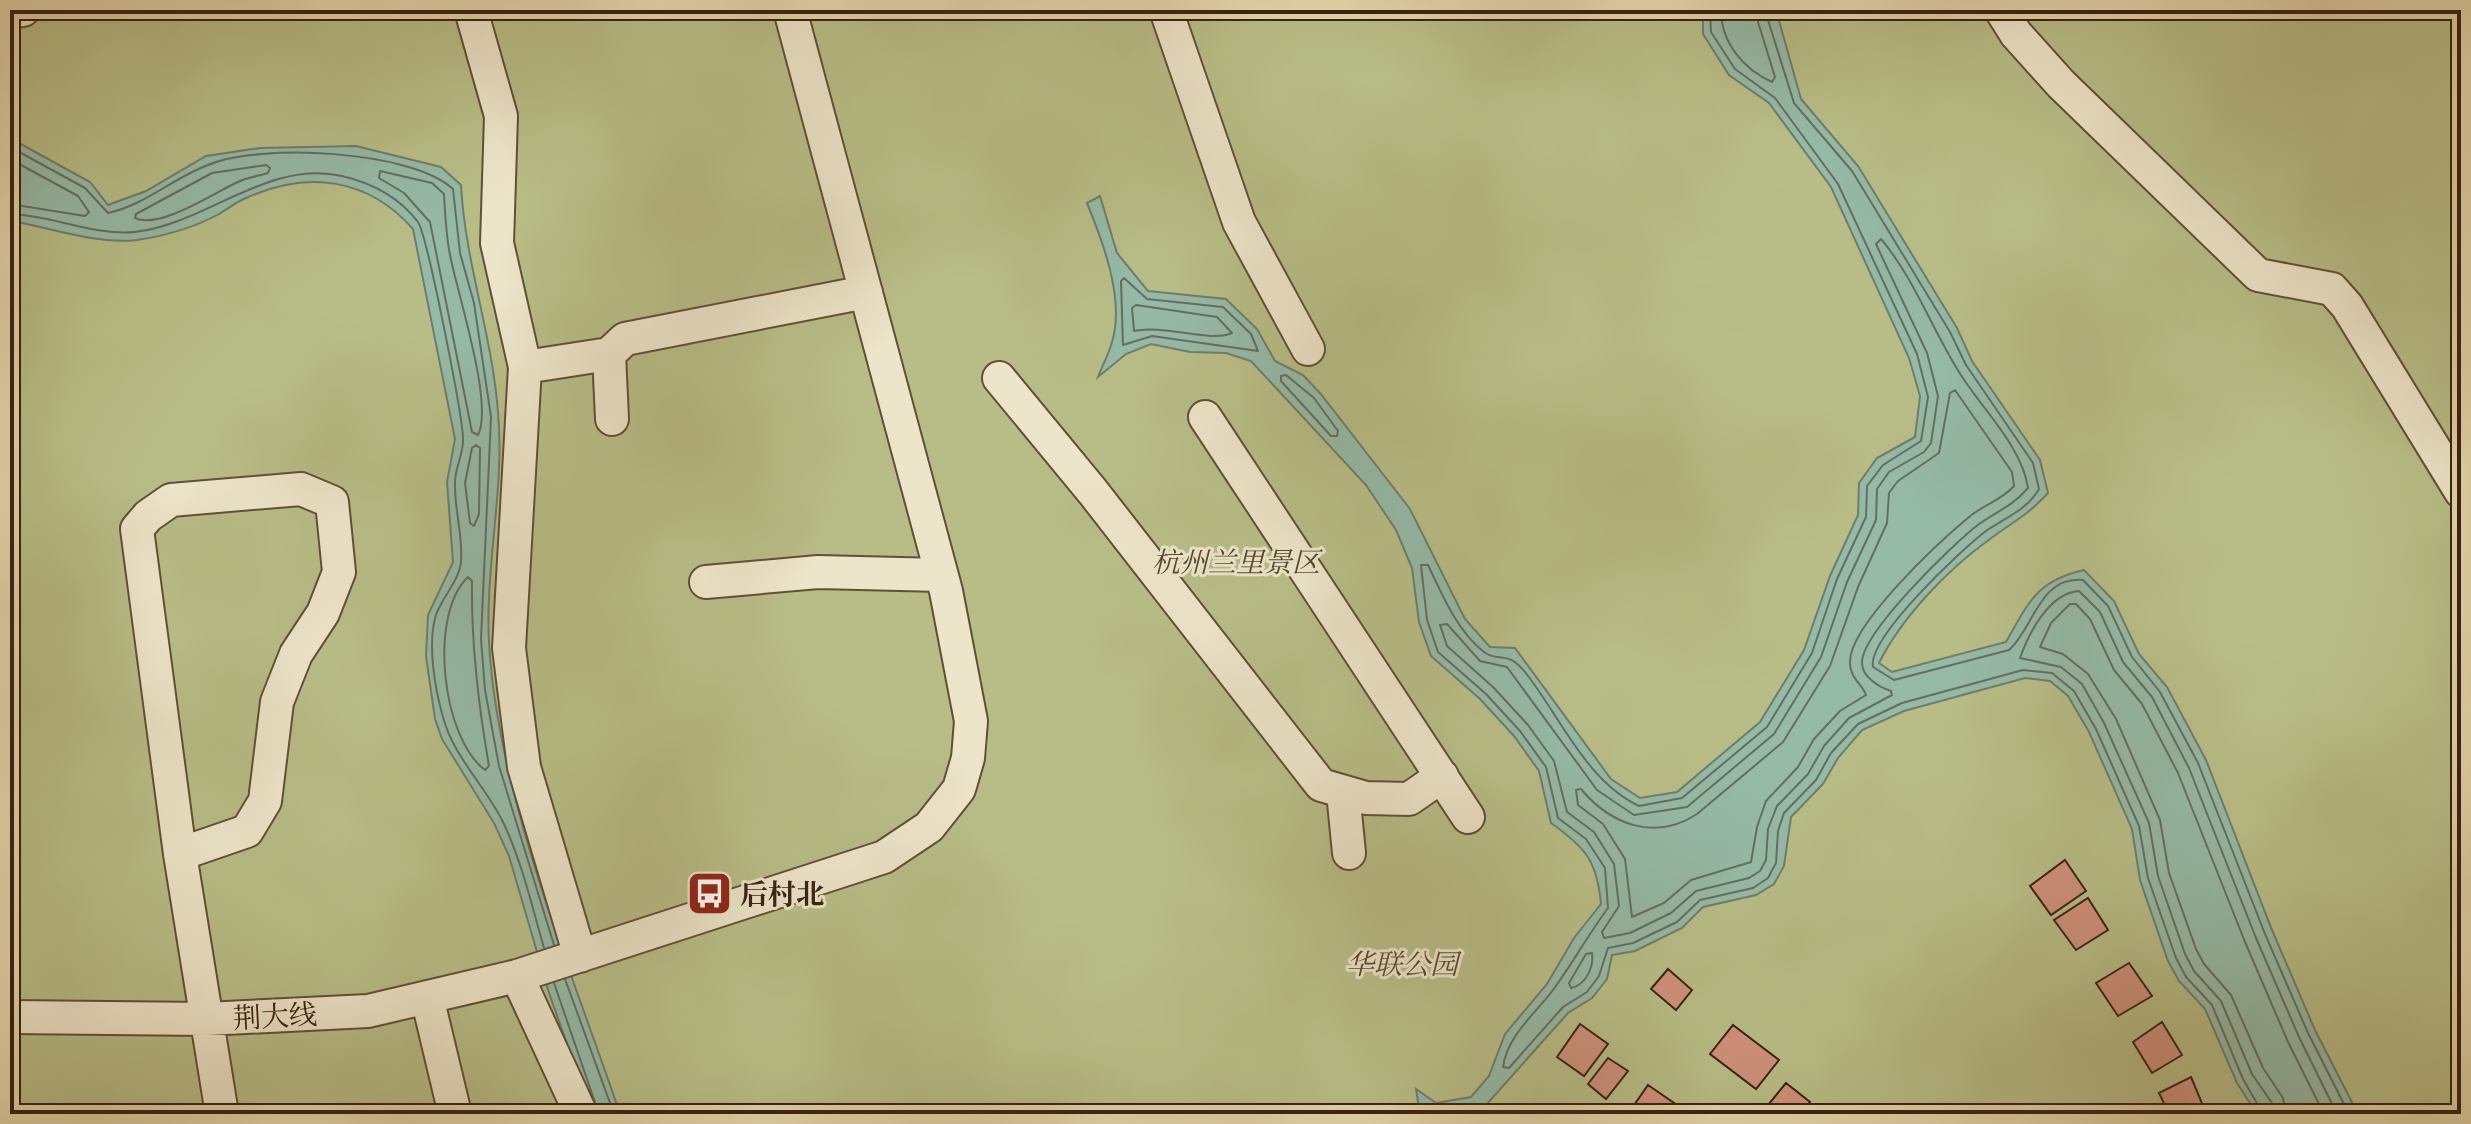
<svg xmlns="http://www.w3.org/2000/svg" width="2471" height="1124" viewBox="0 0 2471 1124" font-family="Alegreya,'Noto Serif SC',serif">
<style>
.green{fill:#b8bd87;stroke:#786f4d;stroke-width:2}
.water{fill:#95baa8;stroke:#707d6c;stroke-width:2}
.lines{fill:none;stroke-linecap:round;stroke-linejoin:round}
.shore{stroke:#666e5e;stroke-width:2}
.building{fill:#d0917b;stroke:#382113;stroke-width:2}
.minor-casing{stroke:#634e39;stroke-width:36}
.minor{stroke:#ede5c9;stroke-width:32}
.labels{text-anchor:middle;stroke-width:6;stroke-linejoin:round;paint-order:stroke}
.park-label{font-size:28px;font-style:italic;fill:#584830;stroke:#ede5c9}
.poi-label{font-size:28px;font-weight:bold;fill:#382113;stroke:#ede5c9;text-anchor:start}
.street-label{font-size:28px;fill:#382113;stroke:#ede5c9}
</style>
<rect width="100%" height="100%" fill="#e4d7ac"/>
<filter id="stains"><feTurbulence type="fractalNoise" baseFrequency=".0025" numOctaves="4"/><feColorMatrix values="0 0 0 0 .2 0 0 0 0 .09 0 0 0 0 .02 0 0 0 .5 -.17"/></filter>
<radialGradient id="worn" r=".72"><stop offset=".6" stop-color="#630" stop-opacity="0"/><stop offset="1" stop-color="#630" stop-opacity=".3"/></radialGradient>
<path class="green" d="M10,10H2461V1114H10Z"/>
<path class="water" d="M1703,10H1776L1801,99L1858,166L1957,328L1972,361L2040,460L2048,493C2027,516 2014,521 1990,539C1948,569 1902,617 1879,663L1892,672L2006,642C2029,602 2036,581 2084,570L2114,601L2139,654L2167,687L2206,760L2272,930L2315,1030L2358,1114H2257L2237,1083L2205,1009L2179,981L2168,961L2140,880L2132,829L2089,732L2068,696L2050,681L2025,678L1904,711L1862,730L1838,758L1823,784L1791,817L1784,866L1774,884L1756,895L1703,907L1682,928L1635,951L1612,955L1607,979L1592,998L1568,1013L1478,1114H1420L1416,1089L1436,1103L1471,1097L1489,1076L1505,1034L1547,984L1574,938L1601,904C1597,861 1586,848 1551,823L1539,771L1514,736L1480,699L1431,656L1419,622L1412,568L1396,530L1366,485L1251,361L1226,353L1190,352L1151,344L1126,354L1098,377C1102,366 1109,354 1112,342C1125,300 1103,242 1087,203L1100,196L1117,253L1148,291L1226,299L1257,329L1275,361L1303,375L1320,393L1410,509L1465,619L1490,647L1515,648L1611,779L1640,798L1677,792L1760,722L1804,650L1830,576L1858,515L1859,483L1877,458L1915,437L1920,396L1909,358L1831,187L1769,103L1729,75L1703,34Z
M10,138L90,182L108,205L146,191L206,156L260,148L356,146L441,167L461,185C465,262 492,334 498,412C505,488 485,565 489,642C497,791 567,960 616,1102L624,1114H592L549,993L509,856L494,823L442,739L435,719L426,656L428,615L453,562L447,482L455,439L413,229C368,178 308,170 246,198C236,202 228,209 219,214C195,227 164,236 137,240C97,245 50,227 10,221Z"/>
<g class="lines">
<path class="shore" d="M1710,10L1711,32L1735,69L1775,98L1838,184L1917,354L1928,397L1921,441L1883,465L1867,486L1866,517L1837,579L1812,653L1767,727L1682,798L1639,806C1586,781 1560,716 1525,672C1506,649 1499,663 1484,652C1457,631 1442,594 1428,565H1421L1427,620L1438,652L1486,694L1520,731L1546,767L1558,818L1586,839L1605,868L1608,908C1588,935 1572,964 1553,990C1535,1014 1507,1036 1503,1067L1509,1068L1563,1007L1587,992L1599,976L1608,948L1633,943L1677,922L1700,900L1753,888L1768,878L1776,863L1778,831L1784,813L1816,780L1831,753L1858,724L1902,703L2023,670L2052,673L2074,691L2096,729L2139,826L2148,878L2176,958L2186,977L2212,1005L2243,1079L2263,1114
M1721,10C1721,42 1743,69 1772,82L1775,77L1758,22V10
M1768,10V20L1794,103L1852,171L1950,332L1966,365L2033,463L2039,489C2027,510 2005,518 1986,531C1962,549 1867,638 1873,667L1894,680L2009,650C2034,628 2039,576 2083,580L2108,606L2132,657L2160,692L2198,763L2265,934L2308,1033L2349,1114
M10,147L85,188L108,213C145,205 173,178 208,165C260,143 411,150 453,189L460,253L474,303L491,417L481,639L485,690L499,766L554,945
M10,159L78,196L89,212L85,216L10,204
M266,165L270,168L268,173C259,176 248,177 238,182C215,192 160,230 135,218L136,214L212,173Z
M380,171L432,183L444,194C445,214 446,235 450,255C457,292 494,404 478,435L472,432L430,222L404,193L379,178Z
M10,214C51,215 94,236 135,232C206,224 268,159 342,176C372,183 399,197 418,222C427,235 464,421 463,441C463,455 455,468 455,482C454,508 463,534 461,561C460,580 442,597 436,615C427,644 435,689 443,717C453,756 486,787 503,822C522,862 532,906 544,948
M1881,239C1914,278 1932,329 1959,372C1981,408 2022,446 2028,488C2014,505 1996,512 1979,524C1954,543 1861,633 1862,663C1862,677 1879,687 1891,691L1892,695L1849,718L1824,746L1808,774L1777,806L1768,829L1766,860L1760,871L1749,878L1696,891L1671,913L1630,933L1604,938L1602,932L1619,906L1614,864L1594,832L1567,812L1554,761L1528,725L1493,687L1447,646L1440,625L1447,624L1480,661L1507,667L1597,790L1634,815L1687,807L1774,734L1821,657L1847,582L1876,520L1877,489L1889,472L1924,452L1931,443L1938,396L1927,353L1876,244Z
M1124,278L1147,299L1223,307L1251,334L1258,351L1152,336L1123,345L1121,281Z
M1136,305L1217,317L1232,333C1211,343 1163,324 1134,331L1132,308Z
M1286,375L1314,398L1338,431L1337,436H1331L1281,381V376Z
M1955,390L2012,472L2014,486C2002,500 1983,505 1969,517C1940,541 1848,626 1850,663C1850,678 1862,684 1866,695L1840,711L1814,739L1798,767L1766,801L1757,827L1751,862L1691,880L1664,903L1632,917L1625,859L1603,824L1578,805L1576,790L1581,789C1610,824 1655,842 1697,814L1783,742L1830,666L1858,587L1887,523L1889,493L1898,481L1939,453L1950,393Z
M476,445L480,448L479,514L474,526L470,523L465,483L472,448Z
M468,577L472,581C471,645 478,703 489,766L485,770C442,738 428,615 468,577Z
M1592,953C1594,967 1586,985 1571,988L1569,983L1586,954Z
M565,979L614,1114
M554,983L599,1114
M2273,1114L2272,1103L2252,1074L2221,1001L2194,971L2185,954L2158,876L2149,823L2104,723L2082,684L2061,667L2020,658C2029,633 2049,593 2079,591L2100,612L2123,662L2152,697L2189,768L2256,938L2299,1037L2337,1114
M2286,1114L2283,1098L2263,1068L2231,995L2204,964L2196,949L2169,873L2160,820L2116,719L2088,674L2063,654L2040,647L2051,623L2070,604H2076L2090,619L2114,670L2142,704L2178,773L2245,942L2288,1042L2324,1114"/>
</g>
<path class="building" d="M2065,860L2086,891L2051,915L2030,886Z
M2088,898L2108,930L2076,950L2054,920Z
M2129,963L2152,996L2118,1016L2096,983Z
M1668,969L1692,990L1676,1010L1651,989Z
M2162,1022L2182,1055L2152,1073L2133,1042Z
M1580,1024L1608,1044L1584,1076L1557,1057Z
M1733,1025L1779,1060L1756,1089L1710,1054Z
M1608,1058L1628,1071L1606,1099L1588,1084Z
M2191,1077L2204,1108L2193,1114H2169L2159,1093Z
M1786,1083L1810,1102L1800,1114H1767L1763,1111Z
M1648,1085L1674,1103L1666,1114H1628Z"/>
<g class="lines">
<defs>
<path id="minor" d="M471,10L501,116L497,243L525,367L509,648L524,767L580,956
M1166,10L1239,222L1308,349
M2001,10L2016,34L2061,84L2258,275L2332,289L2347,306L2461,492
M10,12L23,10
M609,354L612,419
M525,367L609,354L625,339L866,292
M999,378L1093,492L1321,785L1366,798L1409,799L1442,776
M1205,417L1468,817
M706,582L818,572L941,575
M1343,792L1349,853
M180,854L247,831L265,801L277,702L296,654L323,613L339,572L332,502L301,489L171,500L148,516L137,529L180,854L222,1114
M517,976L581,1114
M427,997L455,1114
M10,1017L206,1019L368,1011L517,976L884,857L929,827L959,789L968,758L971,721L946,591L790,10"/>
</defs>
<use href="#minor" class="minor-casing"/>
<use href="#minor" class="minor"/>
</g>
<defs>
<symbol id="bus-square" viewBox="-11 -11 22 22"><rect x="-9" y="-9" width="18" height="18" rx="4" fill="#8f2418" stroke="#ede5c9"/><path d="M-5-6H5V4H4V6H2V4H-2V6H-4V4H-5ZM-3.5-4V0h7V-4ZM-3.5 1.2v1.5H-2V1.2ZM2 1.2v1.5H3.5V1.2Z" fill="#fff"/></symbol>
</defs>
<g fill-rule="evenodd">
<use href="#bus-square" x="684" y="868" width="51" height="51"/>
</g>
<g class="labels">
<g class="park-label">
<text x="1236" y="572">杭州兰里景区</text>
<text x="1402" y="974">华联公园</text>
</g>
<g class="poi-label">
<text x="740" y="904">后村北</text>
</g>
<g class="street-label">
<text transform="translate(275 1016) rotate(-3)" y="10">荆大线</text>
</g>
</g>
<rect width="2471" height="1124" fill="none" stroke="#e4d7ac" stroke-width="40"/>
<rect x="12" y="12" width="2447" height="1100" fill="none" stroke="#382113" stroke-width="4"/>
<rect x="20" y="20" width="2431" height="1084" fill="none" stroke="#382113" stroke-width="2"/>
<rect width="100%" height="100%" filter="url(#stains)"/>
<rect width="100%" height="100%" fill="url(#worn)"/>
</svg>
